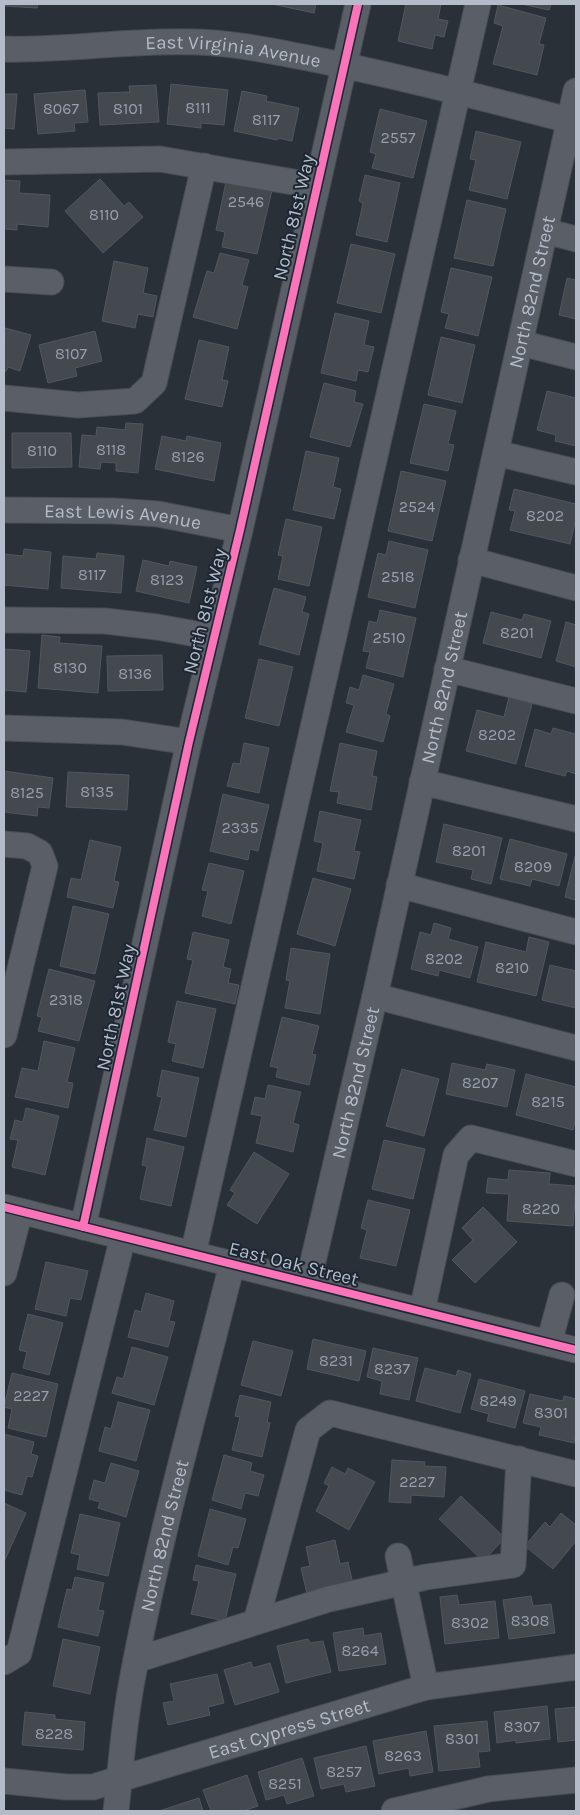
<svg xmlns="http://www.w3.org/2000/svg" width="580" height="1815" viewBox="0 0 580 1815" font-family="Karla,sans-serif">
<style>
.building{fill:#444950;stroke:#52575f}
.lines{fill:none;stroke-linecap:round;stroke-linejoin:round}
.minor-casing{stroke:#484c53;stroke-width:27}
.minor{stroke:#5a5e66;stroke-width:25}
.cycleway-casing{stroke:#1d2633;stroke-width:11}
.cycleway{stroke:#fb73b8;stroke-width:8}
.labels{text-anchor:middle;stroke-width:4;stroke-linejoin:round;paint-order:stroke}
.number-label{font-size:16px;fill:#989fab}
.street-label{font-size:19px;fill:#b4bcc9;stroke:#1d2633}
</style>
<rect width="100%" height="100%" fill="#2a3038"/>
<path class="building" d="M4,4H38L37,8L4,6Z
M272,4H316L314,13Z
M406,4H441L438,19L448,21L444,37L435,35L432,49L398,41Z
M521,4H551L549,10Z
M498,5L546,18L539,44L544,45L537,75L493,64L503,26L494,23Z
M171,84L228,90L224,125L201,123V128L167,124Z
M156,85L159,122L100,125L98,93L130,92L129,86Z
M85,90L88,122L74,123L75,131L38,134L34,94Z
M242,91L267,96L266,101L299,108L292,141L278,138L277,140L234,131Z
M4,94H17L14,129L4,128Z
M380,109L427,121L413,178L372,168L376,154L370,152Z
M476,131L521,142L507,199L469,190L476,160L470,159Z
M365,175L400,183L387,242L356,235L363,203L359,201Z
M227,177L273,186L257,254L222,247L225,232L216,230Z
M100,179L124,206L129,202L143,217L103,253L65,211Z
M4,180L20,181L19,193L50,195L48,227L17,224V230L4,229Z
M467,200L506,209L493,266L454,258Z
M351,244L395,254L381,313L337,303Z
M220,253L249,260L242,285L248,287L237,329L193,317L207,271L214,273Z
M114,261L148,268L143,293L157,296L153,317L138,314L135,328L102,321Z
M451,268L492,277L478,336L445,328L449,314L441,312Z
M567,278L576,280V319L559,315Z
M335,313L369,321L364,345L374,347L368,372L358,370L356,381L321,373Z
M5,328L31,335L20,371L8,367L6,371H4Z
M95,331L102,361L75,368L77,376L48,383L39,345Z
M441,337L475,345L462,403L428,395Z
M199,340L229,347L222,380L228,381L222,407L185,399Z
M324,383L356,391L354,402L363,404L350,447L310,437Z
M547,391L576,398V446L555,441L556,435L537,430Z
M424,404L456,411L448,444L454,445L448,471L410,463Z
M126,423L143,424L138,473L116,471V463L101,462L100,469L79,467L82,435L96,436L97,427L125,430Z
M12,433H71L72,467L12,468Z
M162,436L186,441L187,436L221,443L214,481L155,469Z
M306,451L339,458L333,487L341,489L334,519L293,510Z
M401,471L446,481L432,541L388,531Z
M514,489L576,504V519L570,544L510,530L515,511L509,510Z
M286,519L322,527L309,586L278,579L283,556L278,555Z
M389,541L428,550L415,608L368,597L378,553L386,555Z
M24,549L51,552L48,589L4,585V554L23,556Z
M97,553L124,556L121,593L61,588L63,556L96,559Z
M143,560L169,566L170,561L197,567L189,603L136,591Z
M274,588L306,597L302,612L309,614L299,655L259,644Z
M380,610L416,618L403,677L366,668L370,652L363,651L369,621L377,623Z
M491,612L522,620L524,614L551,621L541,658L483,643Z
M566,622L576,625V667L556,661Z
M42,635L60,637L59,643L102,646L98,693L38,688Z
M4,649L30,651L26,692L4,690Z
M162,655L163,690L108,691L107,656Z
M259,659L293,667L279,726L245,718Z
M363,675L394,684L386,714L390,716L383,742L346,732L354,705L346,703L350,687L359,690Z
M509,697L532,704L516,764L466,751L477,710L504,717Z
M553,728L576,734V774L567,771L565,776L525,766L535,729L551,734Z
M244,743L269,748L259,793L227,786L233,763L240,764Z
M340,743L377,751L372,776L377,777L371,810L337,803L339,792L330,791Z
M4,771L53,778L49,808L38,807L37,816L4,812Z
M68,772L129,775L127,810L66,807Z
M223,794L269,805L258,851L250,849L248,860L210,851Z
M320,811L361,820L354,851L360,852L354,879L317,871L323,843L314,841Z
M444,824L502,838L491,884L471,879L473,870L436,862Z
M510,839L567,854L559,886L532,879L530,886L500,879Z
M90,840L121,847L114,881L119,882L113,908L67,897L71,878L81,880Z
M575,856L576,857V900L565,897Z
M209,863L244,871L231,924L202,916L208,891L202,890Z
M313,878L351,889L335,946L297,934Z
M73,906L109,914L95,974L60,966Z
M434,923L451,928L448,939L478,947L470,978L439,970L438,976L411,969L420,932L431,935Z
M193,932L229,940L223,967L231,969L228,983L239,985L235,1004L185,993L193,960L187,959Z
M529,937L549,942L536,996L477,982L486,942L526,952Z
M291,948L330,954L320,1014L285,1008L290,981L286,980Z
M550,965L576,971V1008L542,1000Z
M49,969L95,981L79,1041L38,1031L42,1017L37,1016Z
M177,1001L216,1009L203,1068L172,1061L176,1044L168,1042Z
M282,1017L319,1026L312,1054L316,1055L309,1085L276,1077L278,1068L270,1066Z
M44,1041L75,1048L67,1082L73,1083L68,1108L15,1097L22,1068L38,1071Z
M452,1063L485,1070L487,1064L515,1070L507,1107L446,1094Z
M402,1069L439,1079L424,1136L386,1126Z
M162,1070L199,1078L186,1137L154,1130L162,1097L157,1096Z
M526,1074L576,1087V1118L573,1130L516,1115Z
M268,1085L301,1092L293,1123L299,1125L293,1152L256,1143L262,1116L251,1114L255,1097L265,1099Z
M26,1108L59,1116L45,1175L12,1167L18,1140L10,1139L15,1120L23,1122Z
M147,1138L184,1147L171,1206L140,1199L147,1166L142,1165Z
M384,1140L425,1149L413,1199L372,1189Z
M254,1152L289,1174L257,1224L227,1205L235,1193L230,1190Z
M509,1170L550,1173L549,1184L576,1186L573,1226L507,1221L509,1194L486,1193L488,1178L508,1180Z
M368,1200L410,1210L396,1266L360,1258L367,1230L361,1228Z
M483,1207L517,1242L475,1283L452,1260L473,1240L462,1228Z
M46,1262L88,1271L81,1300L70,1298L66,1316L35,1309Z
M146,1293L174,1301L169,1321L175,1322L168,1347L128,1337L135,1310L141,1312Z
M28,1314L63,1323L49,1375L23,1368L27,1352L19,1350Z
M313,1339L366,1351L359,1381L307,1369Z
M253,1341L293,1351L281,1396L241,1385Z
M132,1347L168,1357L154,1405L112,1393L117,1377L123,1379Z
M373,1348L418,1358L409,1400L380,1394L382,1381L367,1377Z
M425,1368L456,1376L458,1370L471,1374L460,1413L416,1401Z
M12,1373L58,1384L46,1437L8,1428L12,1409L4,1407Z
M479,1379L525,1391L515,1428L487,1421L489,1414L471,1409Z
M530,1394L563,1401L564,1396L576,1399V1434L574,1443L539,1435L541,1427L523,1423Z
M240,1395L271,1402L267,1422L270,1423L262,1457L232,1450L240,1417L235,1416Z
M118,1402L150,1410L136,1461L99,1451L105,1427L111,1429Z
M4,1434L34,1442L31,1454L38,1456L32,1477L27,1476L22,1495L4,1490Z
M224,1455L252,1463L250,1471L264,1475L258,1496L245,1493L241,1509L212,1500Z
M392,1460L425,1462L424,1466L446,1467L444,1497L411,1495V1503L389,1502Z
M111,1463L139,1471L126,1517L98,1508L100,1502L89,1499L94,1480L105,1483Z
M332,1467L345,1474L348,1468L375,1482L349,1530L316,1511L329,1486L324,1483Z
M461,1496L505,1538L483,1561L439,1519Z
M4,1503L26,1513L4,1562Z
M210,1509L246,1519L238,1548L233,1547L228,1565L198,1556Z
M561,1513L576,1525V1541L553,1569L525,1546L545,1522L550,1527Z
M80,1514L120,1523L108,1576L77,1569L80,1555L71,1553Z
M335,1540L340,1564L348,1562L353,1584L307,1594L301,1568L310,1566L306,1547Z
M196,1565L236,1574L225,1621L191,1614L199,1581L193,1580Z
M75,1577L104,1583L98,1610L104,1611L98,1636L58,1627L67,1589L72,1590Z
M457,1595L459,1605L495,1601L499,1638L445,1644L440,1597Z
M531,1596L533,1606L551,1604L555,1633L509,1639L503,1600Z
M363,1628L364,1636L381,1633L386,1664L339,1671L333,1633Z
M63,1639L100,1647L90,1694L53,1686Z
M308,1639L310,1643L323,1641L331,1672L286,1683L277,1646Z
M251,1662L253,1668L270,1663L279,1692L235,1705L224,1670Z
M217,1674L224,1703L208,1707L210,1715L168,1725L163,1703L174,1701L170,1684Z
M547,1706L550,1739L516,1743V1740L497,1743L494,1712Z
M576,1707V1740L558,1742L555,1709Z
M25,1712L55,1715V1719L85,1722L83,1750L22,1745Z
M487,1721L490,1751L478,1752L480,1767L439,1771L434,1726Z
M426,1731L433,1772L410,1776L409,1768L379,1774L373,1741Z
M366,1746L375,1786L346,1792L344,1784L321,1789L314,1758Z
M302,1758L314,1796L287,1804L284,1795L266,1800L258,1772Z
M247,1775L258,1806L243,1811H211L203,1790Z
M199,1798L203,1811H159Z"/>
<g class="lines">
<defs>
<g id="minor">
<path id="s1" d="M4,49C68,51 132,39 196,42C234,43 271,51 308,58C398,76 487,99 576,122"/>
<path d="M4,162L160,159L316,186"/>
<path d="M545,231L576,239"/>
<path d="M4,279L51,282"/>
<path d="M521,343L576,357"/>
<path d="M4,398L78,405L135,401L154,383L204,166"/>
<path d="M496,453L576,472"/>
<path id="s2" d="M4,510L114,511L158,514L240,530"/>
<path d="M471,560L576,588"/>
<path d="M4,620L105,621L157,627L213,637"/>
<path d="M447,669L576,701"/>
<path d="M4,728L122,732L189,742"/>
<path d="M422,782L576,819"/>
<path d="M4,844L27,846L40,853L45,866L4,1035"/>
<path d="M399,885L576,932"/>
<path d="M375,996L576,1048"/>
<path d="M4,1207L576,1350"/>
<path d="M83,1227L189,742L240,530L358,4"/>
<path d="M193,1254L478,4"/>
<path d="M4,1273L20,1211"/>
<path id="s3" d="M308,1283L375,996L576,91"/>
<path d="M422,1311L456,1155L471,1138L576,1164"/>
<path d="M549,1343L562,1295"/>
<path d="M398,1556L426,1687"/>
<path d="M256,1622L308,1430L330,1413L576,1474"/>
<path d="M136,1660L329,1599L426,1577L513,1565L519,1459"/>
<path d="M4,1662L19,1653L123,1237"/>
<path id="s4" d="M4,1781L66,1787H93L426,1687L576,1667"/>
<path id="s5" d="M116,1811C121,1763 125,1713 135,1665C161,1530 199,1397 232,1264"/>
<path d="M394,1811L488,1789L576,1780"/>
</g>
</defs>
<use href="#minor" class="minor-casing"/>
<use href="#minor" class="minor"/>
<defs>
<path id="cycleway" d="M4,1207L576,1350
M83,1227L189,742L240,530L358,4"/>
</defs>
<use href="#cycleway" class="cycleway-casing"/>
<use href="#cycleway" class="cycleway"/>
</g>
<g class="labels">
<g class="number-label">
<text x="198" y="113">8111</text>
<text x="61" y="114">8067</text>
<text x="128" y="114">8101</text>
<text x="266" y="125">8117</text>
<text x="398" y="143">2557</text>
<text x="246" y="207">2546</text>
<text x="104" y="220">8110</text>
<text x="71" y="359">8107</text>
<text x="111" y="455">8118</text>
<text x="42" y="456">8110</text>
<text x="188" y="462">8126</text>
<text x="417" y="512">2524</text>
<text x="545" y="521">8202</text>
<text x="92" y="580">8117</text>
<text x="398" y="582">2518</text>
<text x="167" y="585">8123</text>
<text x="517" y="638">8201</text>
<text x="389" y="643">2510</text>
<text x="70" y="673">8130</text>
<text x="135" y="679">8136</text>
<text x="497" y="740">8202</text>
<text x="97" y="797">8135</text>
<text x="27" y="798">8125</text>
<text x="240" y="833">2335</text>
<text x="469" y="856">8201</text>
<text x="533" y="872">8209</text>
<text x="444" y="964">8202</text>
<text x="512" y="973">8210</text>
<text x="66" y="1005">2318</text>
<text x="480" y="1088">8207</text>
<text x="548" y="1107">8215</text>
<text x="541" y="1214">8220</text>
<text x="336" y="1366">8231</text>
<text x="392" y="1374">8237</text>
<text x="31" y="1401">2227</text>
<text x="498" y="1406">8249</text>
<text x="551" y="1418">8301</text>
<text x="417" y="1487">2227</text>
<text x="530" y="1626">8308</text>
<text x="470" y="1628">8302</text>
<text x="360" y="1656">8264</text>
<text x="522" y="1732">8307</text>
<text x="54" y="1739">8228</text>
<text x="462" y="1744">8301</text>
<text x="403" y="1761">8263</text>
<text x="344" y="1777">8257</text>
<text x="285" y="1789">8251</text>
</g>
<g class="street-label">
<text dy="7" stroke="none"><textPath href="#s1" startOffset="230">East Virginia Avenue</textPath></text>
<text transform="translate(293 217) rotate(-77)" y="7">North 81st Way</text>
<text dy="7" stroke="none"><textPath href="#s3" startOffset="1016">North 82nd Street</textPath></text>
<text dy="7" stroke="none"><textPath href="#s2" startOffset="119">East Lewis Avenue</textPath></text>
<text transform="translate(204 611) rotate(-76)" y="7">North 81st Way</text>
<text dy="7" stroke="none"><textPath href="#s3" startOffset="611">North 82nd Street</textPath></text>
<text transform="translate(115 1007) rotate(-78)" y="7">North 81st Way</text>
<text dy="7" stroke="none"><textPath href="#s3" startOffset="206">North 82nd Street</textPath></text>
<text transform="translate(294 1263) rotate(14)" y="7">East Oak Street</text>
<text dy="7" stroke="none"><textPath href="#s5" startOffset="280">North 82nd Street</textPath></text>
<text dy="7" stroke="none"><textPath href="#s4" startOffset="294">East Cypress Street</textPath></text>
</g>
</g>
<rect width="580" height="1815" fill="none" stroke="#b4bcc9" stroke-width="10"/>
</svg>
